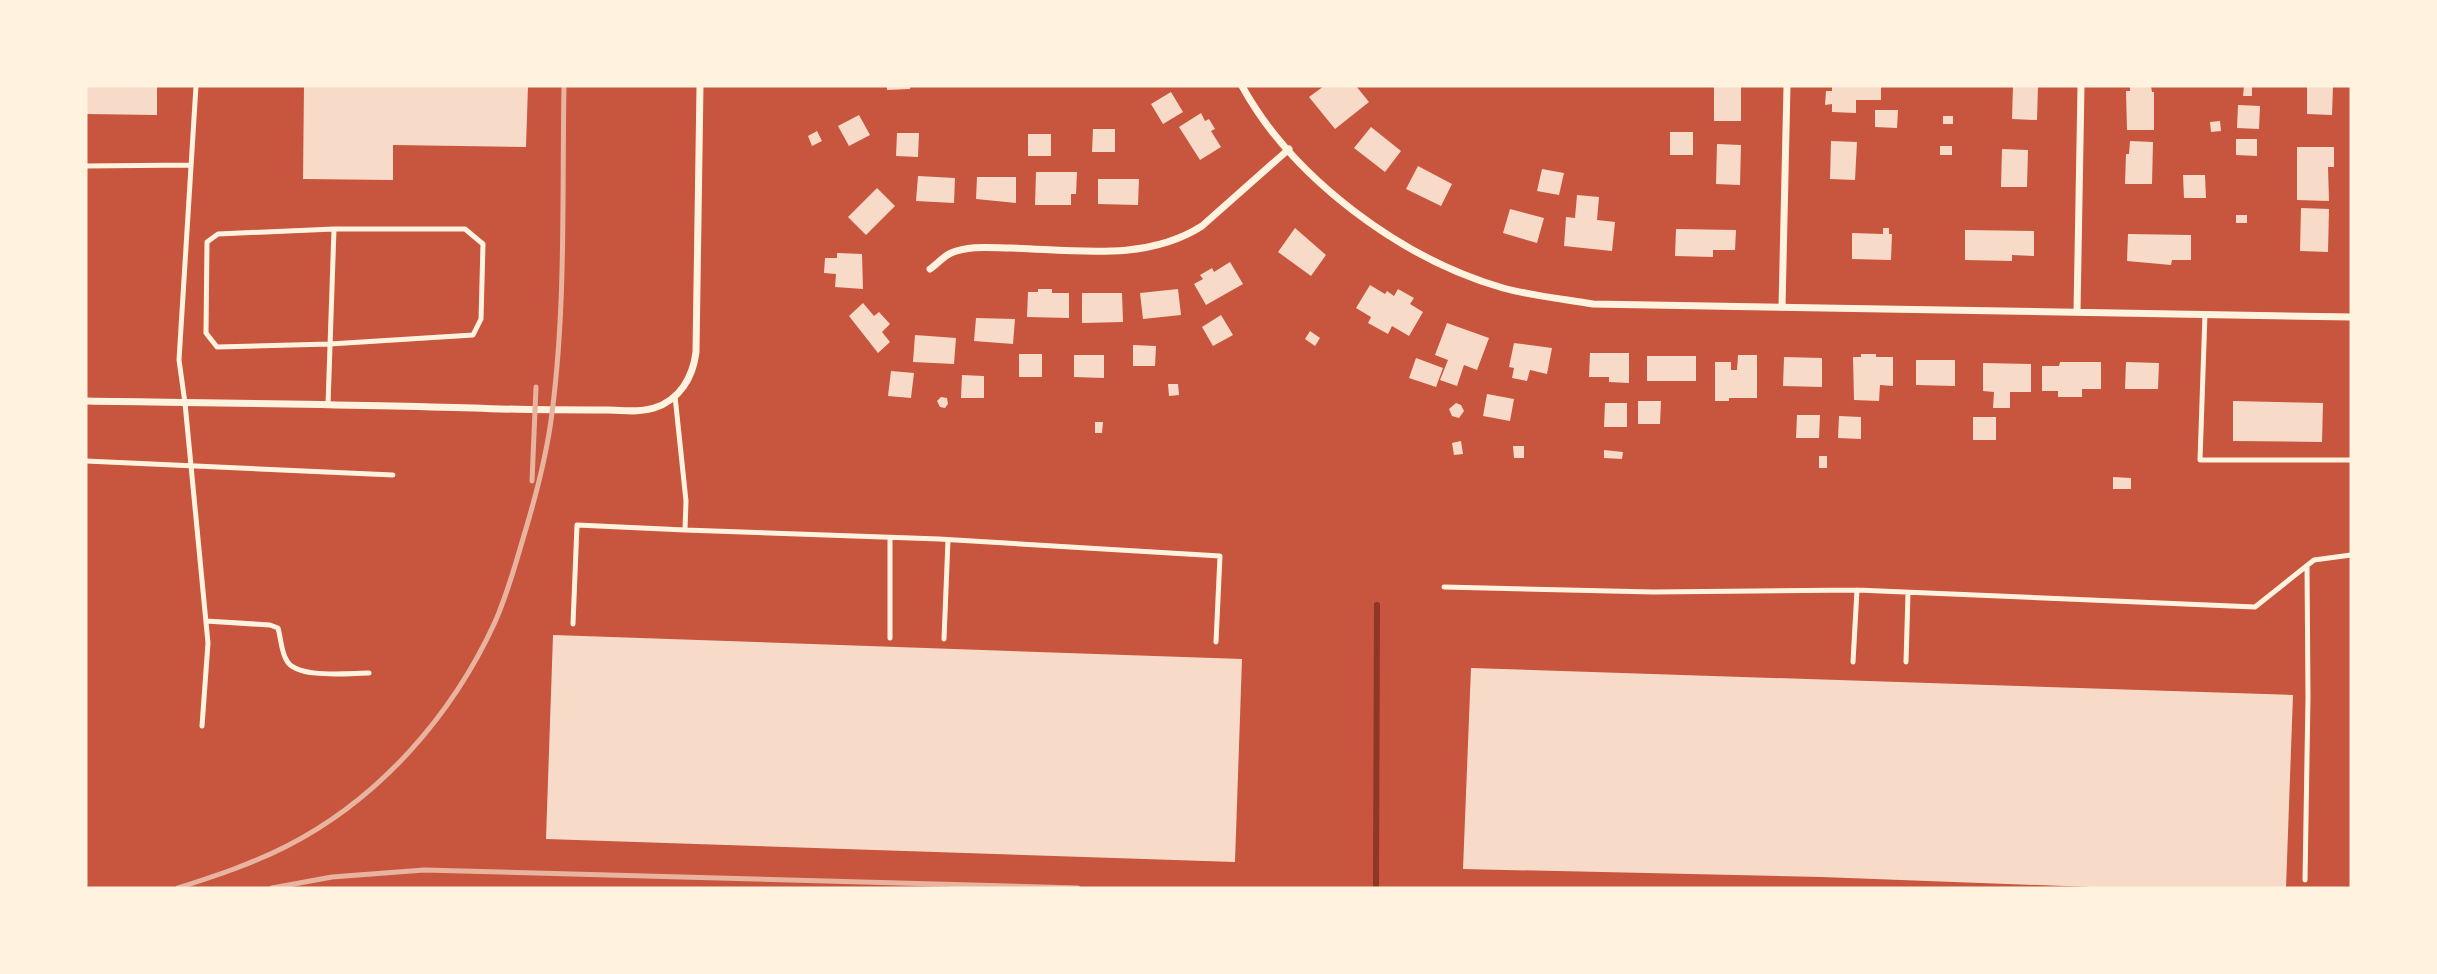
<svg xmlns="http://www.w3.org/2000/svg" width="2437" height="974" viewBox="0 0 2437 974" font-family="'Playfair Display',serif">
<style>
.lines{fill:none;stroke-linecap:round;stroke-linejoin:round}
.stream{stroke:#8f3625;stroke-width:6}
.building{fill:#f7dbc8}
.service{stroke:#fff3e0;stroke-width:5}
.minor{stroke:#fff3e0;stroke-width:7}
.rail{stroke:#e9b49f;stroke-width:5}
</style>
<rect width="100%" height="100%" fill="#c8553d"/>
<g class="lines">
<path class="stream" d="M1376,888L1377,605"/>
</g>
<path class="building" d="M86,86H157V115L86,114Z
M304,86H528L526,147L393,145V180L303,179Z
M887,86H910V89L887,90Z
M1324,86H1356L1369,102L1335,129L1309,97Z
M1714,86H1741V121H1714Z
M1832,86H1881V100H1856V113L1832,112V104L1825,105L1826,91H1832Z
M2013,86H2038L2037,120L2012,119Z
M2130,86H2151L2152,92H2154V130H2127L2126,91H2130Z
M2244,86H2252V96H2243Z
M2307,86H2333L2332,115L2307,114Z
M1171,92L1183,112L1163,124L1151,104Z
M2238,105L2260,106L2259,129L2237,128Z
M1875,110H1898L1897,128L1875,127Z
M1201,113L1205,121L1209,119L1215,129L1211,131L1221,147L1200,160L1179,127Z
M859,115L870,135L849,146L838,126Z
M1943,116H1953V124H1943Z
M2220,121L2221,131L2211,132L2210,122Z
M1371,127L1401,151L1385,172L1354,148Z
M1093,129H1115V152H1092Z
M817,131L822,141L812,146L808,136Z
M1670,132H1693V155H1670Z
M897,133H919L918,157L896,156Z
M1028,134H1051V156H1028Z
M2236,139H2257V156L2236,155Z
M1831,141L1857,142L1855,180L1830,179Z
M2130,141L2153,142L2152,184H2125L2126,154H2129Z
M1717,144L1741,145L1740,185L1716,184Z
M1940,146H1952V155H1940Z
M2297,147H2334V167H2328L2329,201L2297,200Z
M2002,149L2028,150L2027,187H2001Z
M1418,166L1452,184L1441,206L1406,189Z
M1542,169L1564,173L1559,195L1537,191Z
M1036,172H1077L1076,194H1071V205H1035Z
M2183,175H2205L2206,198H2184Z
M918,176L955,178L954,203L916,201Z
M977,177H1016V203L976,199Z
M1098,179H1139L1138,205L1098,204Z
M877,188L895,206L866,235L848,217Z
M1577,195L1599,197L1597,220L1615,222L1612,251L1564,246L1566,217L1575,218Z
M2301,208L2329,209L2328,252L2300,251Z
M1510,209L1544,218L1537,243L1503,233Z
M2236,215H2247V223H2236Z
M1295,228L1326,255L1311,276L1278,252Z
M1883,228H1889V234H1892L1891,260L1852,259V233L1883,234Z
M1676,229L1736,230L1735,250H1713V257L1675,256Z
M1965,230L2034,231V256L2012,255V261L1965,260Z
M2128,234L2191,235V260H2172L2171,265L2127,261Z
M837,253L862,254L863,289L835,287L836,274L824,273L825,258H837Z
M1230,262L1243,284L1206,305L1194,284L1203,279L1200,275L1212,268L1214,272Z
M1370,285L1385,294L1387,291L1394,296L1398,289L1414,298L1410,304L1423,312L1409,336L1392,326L1388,334L1368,323L1371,317L1356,308Z
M1038,289H1052V293H1069V318L1027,317L1028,292H1038Z
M1178,289L1181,315L1143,319L1140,293Z
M1082,293H1122L1123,322L1082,323Z
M863,303L874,316L879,312L890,324L882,332L890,342L878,353L849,316Z
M1221,315L1233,335L1213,346L1202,327Z
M976,318L1015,319L1013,344L974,341Z
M1447,323L1489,338L1477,370L1464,365L1457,386L1440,380L1448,360L1435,355Z
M1310,331L1320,338L1315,346L1305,339Z
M915,335L956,338L954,364L913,362Z
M1514,343L1552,348L1547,374L1530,370L1527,381L1512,378L1514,368L1509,367Z
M1133,345L1156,346L1155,366H1133Z
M1590,353H1629V383L1609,382V377H1589Z
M1019,354H1042V377H1019Z
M1861,354H1876V357H1893V386L1880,385L1879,401L1854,400L1853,357H1861Z
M1074,355H1104V378L1074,377Z
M1738,355H1757V398H1729V401H1715V362H1731V370H1737Z
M1647,356H1696V381H1647Z
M1784,357L1822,358V387L1783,386Z
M1416,358L1443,368L1436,387L1409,378Z
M1916,360H1955V386L1916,385Z
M2060,362H2101V389H2082V397H2058V391H2042V366H2059Z
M2126,362L2159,363L2158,389H2125Z
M1983,363L2031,364V392H2010V408H1993L1994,392L1983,391Z
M891,371L914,373L911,398L888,396Z
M962,375L984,376V398H961Z
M1168,384H1178L1179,395L1169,396Z
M1487,394L1514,399L1510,421L1483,416Z
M941,397L947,398L948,404L945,408L940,407L937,401Z
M1638,401H1661L1660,424H1638Z
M2233,401L2323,403L2322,442L2233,441Z
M1456,403L1461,405L1464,411L1459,418L1452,416L1449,409Z
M1605,403H1627V427H1604Z
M1797,415H1820L1819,438H1796Z
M1839,416L1861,417V439L1838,438Z
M1973,417H1996V440H1973Z
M1095,422H1103L1102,433H1095Z
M1461,441L1463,454L1454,455L1452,443Z
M1513,446H1524V458H1514Z
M1604,450L1623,452L1622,459L1604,458Z
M1819,456H1827V468H1819Z
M2113,477L2131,478V489H2113Z
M553,635L1242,659L1235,862L546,839Z
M1471,668L2293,695L2286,888H2116L1821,877L1463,869Z"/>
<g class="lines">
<path class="service" d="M196,86L179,360L185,403L208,643L202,726
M86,166L191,165
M2205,314L2200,460H2351
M675,396L686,501L685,530L939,539L1220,556L1216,642
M328,405L334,229L218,234L207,242L206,333L217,347L330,344L473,335L481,319L483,244L465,229H334
M86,461L393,475
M1444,587L1653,592L1857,590L2255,607L2314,560L2351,555
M206,621L270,625L278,628C281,638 281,652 287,661C297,679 349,673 369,673
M573,624L577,525L685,530
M890,638V538
M944,639L948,540
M1853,662L1857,590
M1906,662L1908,593
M2305,880L2308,697L2307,566"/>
<path class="minor" d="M1242,86C1293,179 1402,259 1503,288C1533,296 1563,299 1593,304L2351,317
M930,269C937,264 944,256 951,253C970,245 992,248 1011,248C1075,250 1146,262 1202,226L1289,149
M1782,307L1787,86
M2077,312L2081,86
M86,401C215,403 345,404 474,408C518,410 562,410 607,410C622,410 639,413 654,408C680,400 693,377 696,352L700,86"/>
<path class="rail" d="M532,481L536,387
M178,888C215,876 252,864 287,846C379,799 452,716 495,622C508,593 516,562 525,532C537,492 547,454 552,413C566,305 562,195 564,86
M272,888L332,877L424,870L1078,888"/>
</g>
<rect width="2437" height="974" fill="none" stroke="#fff3e0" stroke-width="175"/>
</svg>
